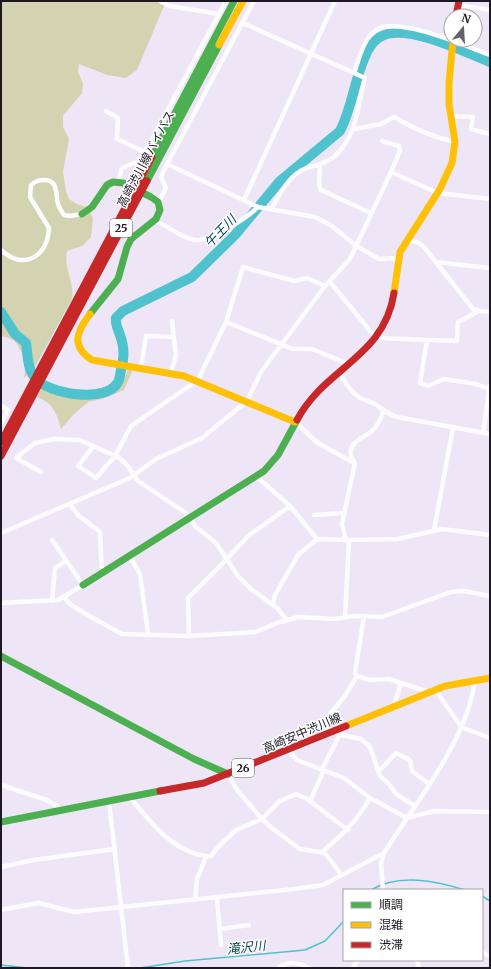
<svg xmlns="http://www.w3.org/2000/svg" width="491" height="969" viewBox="0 0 491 969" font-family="Merriweather,'Noto Sans JP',serif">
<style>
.green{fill:#d3d3b1}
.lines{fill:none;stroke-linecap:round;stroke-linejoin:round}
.stream{stroke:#50c2cd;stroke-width:1.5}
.river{stroke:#50c2cd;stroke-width:10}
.street{stroke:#fcfbfe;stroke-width:4.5}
.fast{stroke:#4caf50;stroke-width:7}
.slow{stroke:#ffc107;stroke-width:7}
.jam{stroke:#c62828;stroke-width:7}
.labels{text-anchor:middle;stroke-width:3;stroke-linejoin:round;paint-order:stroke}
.shield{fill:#fff;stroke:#615d65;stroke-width:1}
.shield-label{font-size:11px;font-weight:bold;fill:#1d1823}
.street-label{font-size:12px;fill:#1d1823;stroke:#fff}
.water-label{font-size:13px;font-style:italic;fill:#0a484c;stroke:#fff}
</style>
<rect width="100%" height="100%" fill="#eee6f7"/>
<path class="green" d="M1,1H166L137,70L126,78L107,75L79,64L78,72L83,83L82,93L63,116V127L69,139L63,172L66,191L69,199L77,204L89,208L93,219L91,237L82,246L67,251C63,268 75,283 72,299L34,368L24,378C27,366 23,349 13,340C10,338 5,337 1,336Z
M128,369H133L124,390L102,399L88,402L74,414L61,429C57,413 53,403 37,397L42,387C71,397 118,407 128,369Z"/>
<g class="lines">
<path class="stream" d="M371,890C399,873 436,881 465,890
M482,896L490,901
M1,965L28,968
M140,968L185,961L305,950L325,941L344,921"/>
<path class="river" d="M1,312L15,334L26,343C28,355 27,368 35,378C48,394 107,404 118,382C120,379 120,374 121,370C124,357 125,349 120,335C118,329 115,324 116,318L123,311L192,277L235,235L280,181L340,131C352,108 354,82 364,59C367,51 373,41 380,37C405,22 465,52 490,62"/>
<path class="street" d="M160,1L170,6L219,14
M458,5L490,10
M243,23L365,78C357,107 358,134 335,156C327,164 314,165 304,169C288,176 280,195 271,209
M354,73C359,60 363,39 376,30C399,16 465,46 490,55
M106,111L118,118L117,139L145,152
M451,116L473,117L471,129L490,134
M354,129L381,124L394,117C414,129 432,137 455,142
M382,141L399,146L400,151L391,172
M167,164L258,207L315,217L332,226L355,245L379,259L398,258
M320,164L319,183L321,190L371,213
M118,182L122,168L139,161L145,152L226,1
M244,200L335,1
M158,203L166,188L161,177L164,170L254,1
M155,221C169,226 181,238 195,240C210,242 248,217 258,207
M407,241L417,242L424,247L473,309L479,311L490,312
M1,250C23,271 48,257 49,228L30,197L31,185C37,179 52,177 55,187C59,200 54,201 64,215L70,216L82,214
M436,262L490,268
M330,282L376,338L457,341L458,322L479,311
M226,322L293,349H312L349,364
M427,340L420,383L428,386L444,379L476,384L489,389
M141,368L146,336L174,337
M171,373L176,355L172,321
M340,373C345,383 351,392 360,398C366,401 373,402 378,406C384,411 389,414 397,417L490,434
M1,406L8,410L1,424
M295,422L318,443L354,463
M483,433L490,385
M93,447L78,466L96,478L115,456L131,426L198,380L226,322L243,267L294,281L307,278L325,286
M41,472L16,458L35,443L54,439L80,440L118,457L127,465L138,481L186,513L196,527L216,543L238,576L251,589L277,608L287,620
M257,477L290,506L317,539L349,540L398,539L442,529L490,535
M70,504L78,515L100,532L102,575
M314,515L345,513
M434,530L453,428
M1,533L130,478L156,459L202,438L247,401L261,372L325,286L350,259L391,172L438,193L490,199
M346,540L342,524L355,463C354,461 351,458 351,455C348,442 365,437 372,431C378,425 381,419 383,412
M130,557L140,574L148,633
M64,597L70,604L84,613L122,634L189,636L256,632L277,623L298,617L334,619L353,616L382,617L451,592L464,591L490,596
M52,601L55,568L66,561
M1,603L58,600L83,585L52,540
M273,604L275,595L298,555L317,539
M345,617L349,540
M189,636L188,598L226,560L248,536L290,506
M357,676L370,680L389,679L429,692
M435,689L461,727L490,738
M396,706L395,702L401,683
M335,731L341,735L361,739L370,747L380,776L389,784L396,794L415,806
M325,735L330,714L345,696L357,676L355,673L364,616
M288,750L297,760L344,778L370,798L407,818L434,811L490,812
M322,769L340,734
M379,771L396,753L410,760L412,771L429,784
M228,774L237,790L262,819L273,829L300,849L325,853L341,874
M1,785L47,800L58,807L59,811
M130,798C149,819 165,843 193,853C200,855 204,857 211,856L219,846L236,830L262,819L280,801L296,794L307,799L348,830
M109,801L128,968
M310,801L324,770
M322,852C341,836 358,820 370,798
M1,867L34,860L115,849
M383,890L381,863L384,853C416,802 468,740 475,679
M217,898L221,945
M195,900L197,879L206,857
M1,910L38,903L74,912L294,889L323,885L384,853
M220,929L249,925
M482,952L490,956
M417,960L419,968
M278,968C289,961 298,962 309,968
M353,968L358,960"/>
<path class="fast" d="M152,157L234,1
M147,181L219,45
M82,214L92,207L107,185L113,182L123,183L151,197L158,202L160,210L156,219L131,239L127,247L118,279L90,314
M83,585L264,471L278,455L297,420
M1,656L194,759L228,774
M1,822L160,791"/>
<path class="slow" d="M219,45L243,1
M394,293L400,252L440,189L452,163L455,142L449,104V83L453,40
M90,314C77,331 70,346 92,360L184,376L295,422
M346,726L445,686L490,678"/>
<path class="jam" d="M456,16L459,1
M297,420C325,367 384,358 394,293
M1,442L152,157
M1,456L147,181
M160,791L204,783L346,726"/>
</g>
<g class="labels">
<g class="shield">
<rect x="110" y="219" width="22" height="18" rx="3"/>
<rect x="232" y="759" width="22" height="18" rx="3"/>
</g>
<g class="shield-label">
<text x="121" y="232">25</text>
<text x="243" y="772">26</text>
</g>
<g class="street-label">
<text transform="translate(146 159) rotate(-62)" y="4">高崎渋川線バイパス</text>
<text transform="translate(302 733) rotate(-23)" y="4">高崎安中渋川線</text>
</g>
<g class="water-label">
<text transform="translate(220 231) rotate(-46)" y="5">午王川</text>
<text transform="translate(246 947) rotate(-6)" y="5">滝沢川</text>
</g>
</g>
<rect width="491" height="969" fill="none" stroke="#1d1823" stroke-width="4"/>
<rect x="343" y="889" width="140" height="72" fill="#ffffff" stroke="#a5a3a7"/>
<rect x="351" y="902" width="20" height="6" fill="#4caf50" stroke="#a5a3a7"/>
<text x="379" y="909" font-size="12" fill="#1d1823">順調</text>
<rect x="351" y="922" width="20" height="6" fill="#ffc107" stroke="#a5a3a7"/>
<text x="379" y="929" font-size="12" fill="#1d1823">混雑</text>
<rect x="351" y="942" width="20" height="6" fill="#c62828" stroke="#a5a3a7"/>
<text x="379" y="949" font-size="12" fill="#1d1823">渋滞</text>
<g transform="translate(463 28) rotate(18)"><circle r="19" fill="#ffffff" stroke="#a5a3a7"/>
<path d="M0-3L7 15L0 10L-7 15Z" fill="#66606d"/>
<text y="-6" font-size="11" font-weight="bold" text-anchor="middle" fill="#1d1823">N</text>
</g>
</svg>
